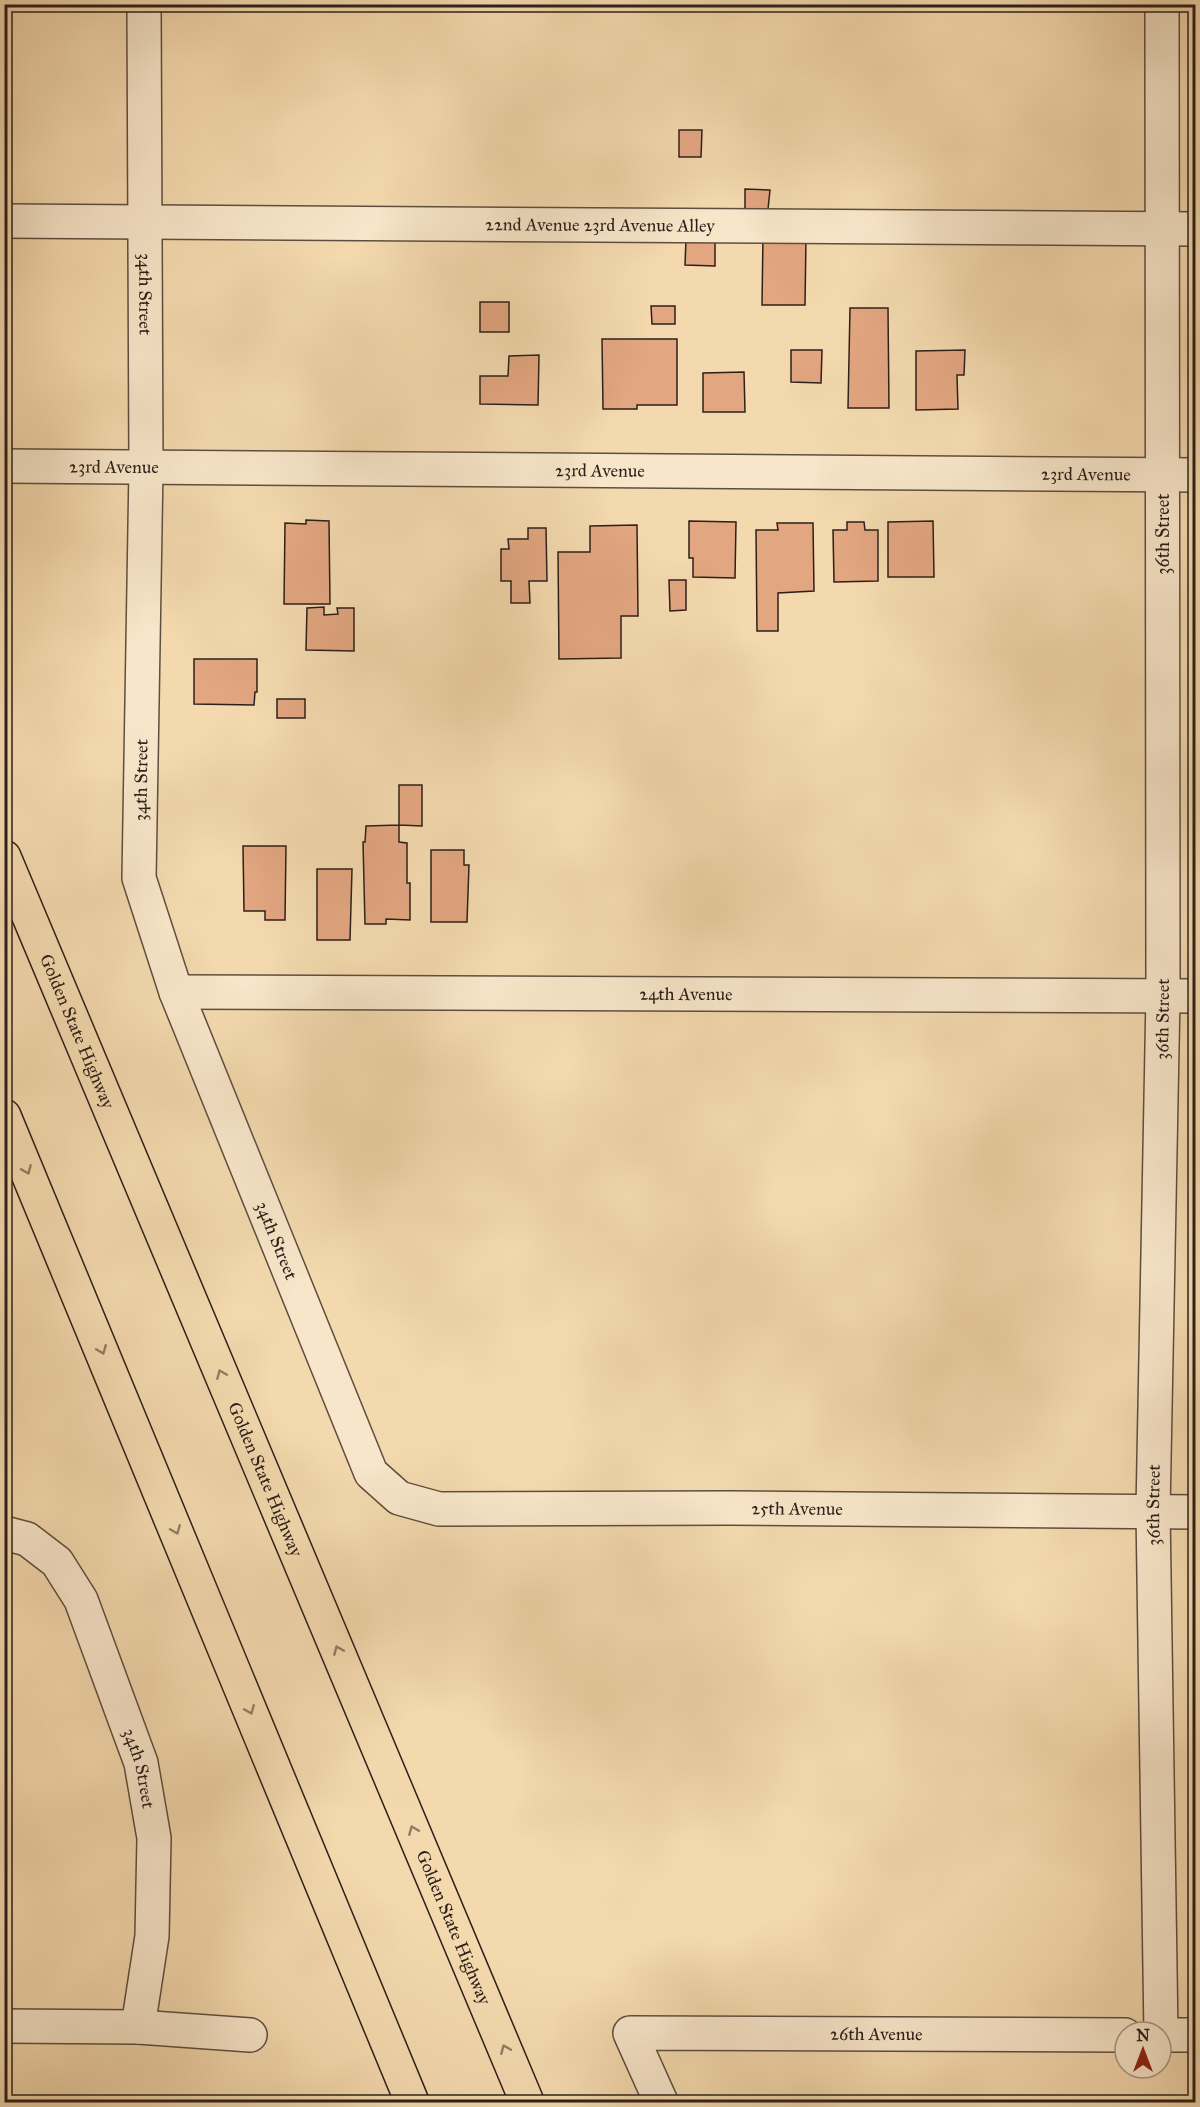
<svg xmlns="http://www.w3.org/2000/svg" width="1200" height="2107" viewBox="0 0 1200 2107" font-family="'IM FELL Great Primer',serif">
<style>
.building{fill:#e2a681;stroke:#2c201a;stroke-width:1.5}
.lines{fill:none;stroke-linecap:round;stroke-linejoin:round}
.minor-casing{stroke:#5e4e3f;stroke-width:36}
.highway-casing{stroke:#2c201a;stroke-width:36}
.minor{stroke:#f8e6ca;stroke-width:33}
.highway{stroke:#f4d9ae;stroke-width:33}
.oneway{stroke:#907c64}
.labels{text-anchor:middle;stroke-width:5;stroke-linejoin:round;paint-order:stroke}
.street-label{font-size:18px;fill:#2c201a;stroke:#f8e6ca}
</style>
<rect width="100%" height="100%" fill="#f4d9ae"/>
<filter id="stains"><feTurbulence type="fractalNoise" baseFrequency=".00333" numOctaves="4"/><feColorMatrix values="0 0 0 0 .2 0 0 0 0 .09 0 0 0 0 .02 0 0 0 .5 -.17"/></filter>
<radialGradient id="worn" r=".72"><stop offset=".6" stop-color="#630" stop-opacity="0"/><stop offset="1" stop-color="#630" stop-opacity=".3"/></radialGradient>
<path class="building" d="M679,130H702L701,157H679Z
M745,189L770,190L768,209H745Z
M763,236L806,237L805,305H762Z
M686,239L715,240V266L685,265Z
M480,302H509V332H480Z
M651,306H675V324H652Z
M850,308H888L889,408H848Z
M602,339H677V405H637V409H603Z
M791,350H822L821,383L791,382Z
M965,350L964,375H957L958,409L916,410V351Z
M539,355L538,405L480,404V376H508L509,356Z
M744,372L745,412H703V373Z
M306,520L329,521L330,604H284L285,523L306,524Z
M689,521L736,522L735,578L693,577V558H689Z
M933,521L934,577H888V522Z
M847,522H864L865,530H878V581L834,582L833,530H847Z
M777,523H813L814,591L778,593V631H757L756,530H778Z
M637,525L638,616H621V658L559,659L558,552H590V526Z
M528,528H546L547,581H529L530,603H511V581H501V549H509L508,539H528Z
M669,580H686V610L670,611Z
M324,607V615L338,614L337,608H354V651L306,650L307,608Z
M194,659H257V692H255L254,705L194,704Z
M277,699H305V718H277Z
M399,785H422V826L399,825Z
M399,825V842L407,843V883H410V920L386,919V924H365L363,842H365L366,826Z
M243,846H286L285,920H265V911H244Z
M431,850H464V865H469L467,922H431Z
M317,869H352L350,940H317Z"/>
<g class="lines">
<defs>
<g id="minor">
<path id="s1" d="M144,4L146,468L139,878L176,992L371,1473L399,1498L439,1509L729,1508L1196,1512"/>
<path id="s2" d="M4,221L1196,229"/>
<path id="s3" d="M4,466L1196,475"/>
<path id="s4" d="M176,992L1196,996"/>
<path id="s5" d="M4,1533L27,1539L57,1562L81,1600L141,1763L154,1838L152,1936L138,2027"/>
<path d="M4,2026L138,2027L250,2035"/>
<path id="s6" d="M1161,2035L1153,1511L1163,996L1162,4"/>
<path d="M1161,2035H1196"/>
<path id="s7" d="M661,2102L630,2033L1125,2035"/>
</g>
<g id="highway">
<path id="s8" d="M4,857L527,2102"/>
<path d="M4,1116L412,2102"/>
</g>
</defs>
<use href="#minor" class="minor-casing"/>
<use href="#highway" class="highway-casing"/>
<use href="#minor" class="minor"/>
<use href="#highway" class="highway"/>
</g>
<defs><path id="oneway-chevron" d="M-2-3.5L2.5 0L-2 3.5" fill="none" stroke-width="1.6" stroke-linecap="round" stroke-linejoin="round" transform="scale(1.5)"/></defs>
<g class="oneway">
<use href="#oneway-chevron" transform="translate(27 1170) rotate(67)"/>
<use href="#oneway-chevron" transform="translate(102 1350) rotate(68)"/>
<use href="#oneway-chevron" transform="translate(221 1374) rotate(-113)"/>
<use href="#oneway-chevron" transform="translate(176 1530) rotate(68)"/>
<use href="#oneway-chevron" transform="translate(338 1650) rotate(-113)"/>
<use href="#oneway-chevron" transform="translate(250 1710) rotate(68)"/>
<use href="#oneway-chevron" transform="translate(413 1830) rotate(-113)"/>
<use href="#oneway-chevron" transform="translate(505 2049) rotate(-113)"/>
</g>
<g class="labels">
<g class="street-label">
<text dy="6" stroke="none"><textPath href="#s2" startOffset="596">22nd Avenue 23rd Avenue Alley</textPath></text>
<text dy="6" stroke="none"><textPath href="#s1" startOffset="290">34th Street</textPath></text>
<text dy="6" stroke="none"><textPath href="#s3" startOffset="110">23rd Avenue</textPath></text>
<text dy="6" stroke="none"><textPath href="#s3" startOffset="596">23rd Avenue</textPath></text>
<text dy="6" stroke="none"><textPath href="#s3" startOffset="1082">23rd Avenue</textPath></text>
<text transform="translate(1163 534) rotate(-90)" y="6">36th Street</text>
<text transform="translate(141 780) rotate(-89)" y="6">34th Street</text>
<text dy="6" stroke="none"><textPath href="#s4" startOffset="510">24th Avenue</textPath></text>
<text dy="6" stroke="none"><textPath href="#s6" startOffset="1016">36th Street</textPath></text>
<text dy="6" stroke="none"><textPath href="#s8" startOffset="189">Golden State Highway</textPath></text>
<text dy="6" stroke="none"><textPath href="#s1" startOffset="1262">34th Street</textPath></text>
<text dy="6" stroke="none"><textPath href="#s8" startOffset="675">Golden State Highway</textPath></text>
<text dy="6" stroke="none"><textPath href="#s6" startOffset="530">36th Street</textPath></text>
<text dy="6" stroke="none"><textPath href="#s1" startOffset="1950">25th Avenue</textPath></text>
<text dy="6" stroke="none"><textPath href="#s5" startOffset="285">34th Street</textPath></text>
<text dy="6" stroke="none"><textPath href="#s8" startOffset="1161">Golden State Highway</textPath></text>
<text dy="6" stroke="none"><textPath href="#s7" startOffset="322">26th Avenue</textPath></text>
</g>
</g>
<rect width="1200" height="2107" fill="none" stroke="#f4d9ae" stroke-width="24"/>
<rect x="6" y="6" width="1188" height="2095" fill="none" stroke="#2c201a" stroke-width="3"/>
<rect x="12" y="12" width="1176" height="2083" fill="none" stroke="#2c201a" stroke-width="1.5"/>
<g transform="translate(1143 2050)"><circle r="28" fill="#f8e6ca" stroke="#a69784" stroke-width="1.5"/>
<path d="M0-4.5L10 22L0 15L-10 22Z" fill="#8f2418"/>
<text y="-9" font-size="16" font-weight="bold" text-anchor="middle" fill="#2c201a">N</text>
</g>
<rect width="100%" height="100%" filter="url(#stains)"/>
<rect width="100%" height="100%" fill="url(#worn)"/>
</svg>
